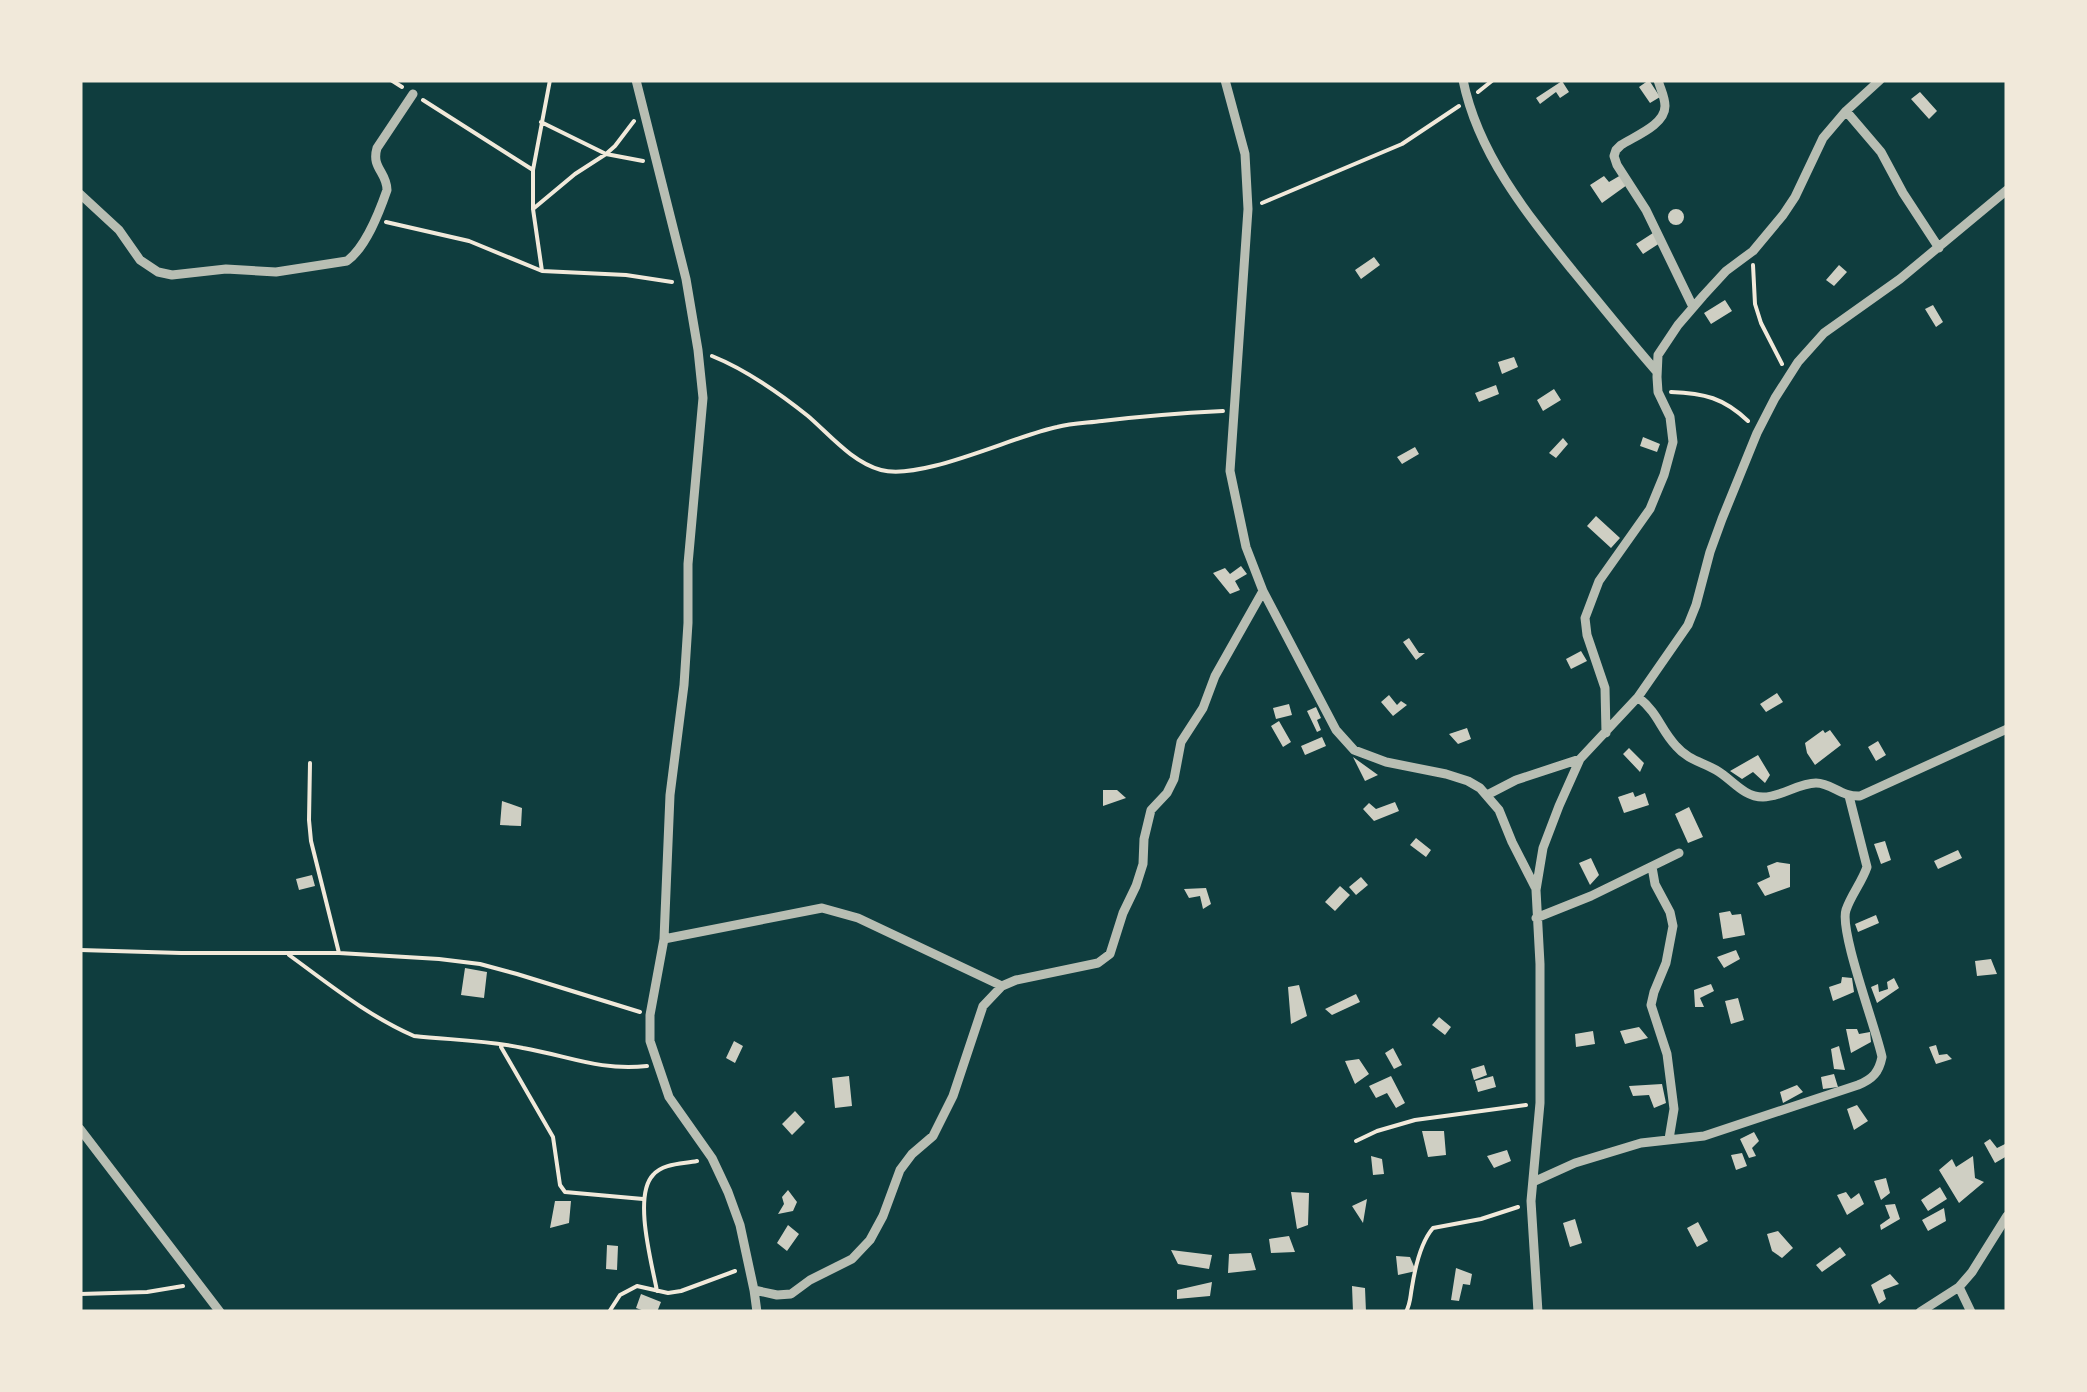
<svg xmlns="http://www.w3.org/2000/svg" width="2087" height="1392" viewBox="0 0 2087 1392" font-family="'IBM Plex Sans',sans-serif">
<style>
.building{fill:#cfcfc3}
.lines{fill:none;stroke-linecap:round;stroke-linejoin:round}
.path{stroke:#f1e9da;stroke-width:4}
.minor{stroke:#b8beb3;stroke-width:9}
</style>
<rect width="100%" height="100%" fill="#0f3d3e"/>
<path class="building" d="M1649,80L1660,97L1650,103L1639,87Z
M1562,81L1569,92L1560,98L1556,92L1540,104L1536,98Z
M1920,92L1937,111L1929,119L1911,99Z
M1621,175L1627,185L1602,203L1590,185L1604,176L1609,182Z
M1668 217a8 8 0 1 1 16 0a8 8 0 1 1-16 0Z
M1653,233L1660,243L1643,254L1636,244Z
M1374,257L1380,265L1361,279L1355,270Z
M1839,265L1847,272L1834,286L1826,280Z
M1725,300L1732,311L1711,324L1704,313Z
M1933,305L1943,322L1936,327L1925,309Z
M1514,357L1518,367L1502,374L1498,362Z
M1496,385L1499,394L1479,402L1475,393Z
M1554,389L1561,400L1543,411L1537,400Z
M1643,437L1660,444L1657,452L1640,446Z
M1563,438L1568,444L1556,458L1549,453Z
M1415,447L1419,454L1402,464L1397,457Z
M1596,516L1620,538L1611,548L1587,526Z
M1241,566L1247,574L1235,581L1240,590L1230,594L1213,573L1225,568L1230,574Z
M1409,638L1419,653H1425L1416,660L1403,642Z
M1581,651L1587,661L1571,669L1566,659Z
M1777,693L1783,702L1766,712L1760,704Z
M1389,695L1397,705L1401,701L1407,705L1393,716L1381,702Z
M1289,704L1292,715L1276,719L1273,708Z
M1316,707L1321,718L1317,720L1321,730L1317,732L1307,711Z
M1279,721L1291,742L1283,747L1271,726Z
M1467,728L1471,739L1458,744L1449,734Z
M1823,730L1825,733L1830,730L1841,745L1815,765L1807,753L1805,743Z
M1322,737L1326,746L1305,755L1301,746Z
M1878,741L1886,755L1876,761L1868,747Z
M1629,748L1644,763L1640,772L1623,754Z
M1758,755L1770,775L1765,783L1753,772L1742,779L1730,771Z
M1353,757L1378,775L1365,781Z
M1103,790H1117L1126,798L1103,806Z
M1633,792L1635,797L1645,793L1649,805L1624,813L1618,797Z
M502,801L522,808L521,826L500,825Z
M1395,802L1399,811L1374,821L1363,809L1369,803L1376,809Z
M1689,807L1703,837L1688,843L1675,814Z
M1416,838L1431,850L1426,857L1410,845Z
M1885,841L1891,860L1881,864L1874,844Z
M1958,850L1962,858L1938,869L1934,861Z
M1591,858L1599,875L1590,885L1579,863Z
M1777,862L1790,864V887L1765,896L1757,883L1770,877L1767,866Z
M312,875L315,886L299,890L296,879Z
M1361,877L1368,885L1356,895L1349,887Z
M1340,886L1350,895L1335,911L1325,902Z
M1206,888L1211,904L1203,909L1200,896L1189,898L1184,889Z
M1730,911L1732,915L1741,914L1745,935L1723,939L1719,913Z
M1876,915L1879,923L1858,932L1855,924Z
M1736,950L1740,959L1724,968L1717,957Z
M1991,959L1997,974L1977,976L1975,961Z
M465,968L487,972L484,998L461,995Z
M1842,977L1852,978L1854,992L1833,1001L1829,987L1841,983Z
M1894,978L1899,988L1877,1003L1871,987L1878,984L1879,992L1888,989L1887,982Z
M1711,984L1714,991L1700,998L1704,1007H1695L1694,990Z
M1299,985L1307,1016L1291,1024L1288,987Z
M1356,994L1360,1002L1332,1015L1325,1009Z
M1738,998L1744,1020L1731,1024L1725,1001Z
M1439,1017L1451,1027L1445,1035L1432,1025Z
M1639,1027L1648,1038L1625,1044L1620,1031Z
M1846,1029H1857L1859,1034L1870,1032L1871,1042L1851,1053Z
M1593,1031L1595,1044L1576,1047L1575,1034Z
M734,1041L743,1046L735,1063L726,1058Z
M1936,1045L1939,1055L1947,1054L1952,1059L1936,1064L1929,1047Z
M1839,1046L1845,1070L1834,1069L1831,1049Z
M1393,1048L1402,1065L1394,1069L1385,1053Z
M1359,1059L1369,1074L1355,1084L1345,1061Z
M1484,1065L1487,1075L1474,1080L1471,1069Z
M1834,1074L1838,1087L1823,1089L1821,1077Z
M849,1076L852,1106L835,1108L832,1078Z
M1391,1076L1405,1103L1396,1108L1387,1093L1376,1098L1369,1086Z
M1493,1076L1496,1087L1478,1092L1475,1081Z
M1662,1084L1666,1103L1654,1108L1649,1095L1633,1096L1629,1086Z
M1797,1085L1803,1092L1783,1103L1780,1092Z
M1857,1105L1868,1121L1854,1130L1847,1109Z
M795,1111L805,1122L792,1135L782,1124Z
M1422,1131H1444L1446,1155L1428,1157Z
M1754,1132L1759,1141L1752,1148L1756,1156L1749,1158L1740,1139Z
M1990,1139L1997,1148L2007,1143V1156L1995,1163L1984,1143Z
M1507,1150L1511,1161L1494,1168L1487,1156Z
M1742,1153L1747,1166L1736,1170L1731,1155Z
M1371,1156L1382,1159L1384,1174L1373,1175Z
M1973,1156L1975,1178L1984,1182L1959,1203L1939,1170L1952,1159L1956,1167Z
M1886,1178L1890,1193L1881,1200L1874,1181Z
M1940,1187L1947,1199L1928,1211L1921,1200Z
M788,1190L797,1202L793,1211L778,1214L784,1204L782,1197Z
M1291,1192L1309,1193L1308,1225L1297,1229Z
M1846,1192L1851,1199L1859,1193L1864,1204L1847,1215L1837,1195Z
M1367,1199L1363,1223L1352,1206Z
M555,1201H571L569,1223L550,1228Z
M1895,1204L1900,1219L1881,1230L1880,1225L1890,1218L1885,1205Z
M1944,1208L1946,1221L1928,1231L1922,1220Z
M1575,1219L1582,1243L1570,1247L1563,1223Z
M1698,1222L1708,1241L1697,1247L1687,1228Z
M788,1225L799,1234L787,1251L777,1243Z
M1778,1231L1793,1248L1782,1258L1772,1251L1767,1234Z
M1289,1236L1295,1252L1271,1253L1269,1239Z
M607,1245L618,1246L617,1270L606,1269Z
M1840,1247L1846,1255L1822,1272L1816,1265Z
M1171,1250L1212,1255L1209,1269L1178,1264Z
M1251,1253L1256,1270L1228,1273L1229,1254Z
M1396,1256L1410,1257L1416,1271L1398,1275Z
M1456,1268L1472,1274L1470,1285L1463,1284L1459,1301L1451,1300Z
M1890,1274L1899,1284L1883,1290L1886,1299L1879,1304L1871,1285Z
M1212,1282L1210,1296L1177,1299V1290Z
M1352,1286L1365,1288L1366,1312H1353Z
M641,1294L661,1302L657,1312H647L636,1308Z"/>
<g class="lines">
<path class="path" d="M391,80L402,87
M1478,92L1493,80
M423,100L533,170
M541,122L606,154L643,161
M1262,203L1402,144L1459,106
M533,209L575,174L606,154L615,146L634,121
M386,222L469,241L542,271L626,275L672,282
M1753,265L1755,304L1761,323L1782,364
M542,271L533,209V170L550,80
M712,356C747,370 778,392 808,416C830,435 852,462 881,470C922,481 1013,436 1057,427C1072,423 1087,423 1102,421C1143,416 1183,413 1223,411
M1671,392C1704,393 1724,398 1748,421
M310,763L309,820L311,841L339,953
M80,950L181,953H339L439,959L480,964L517,974L640,1012
M289,955C329,984 368,1016 414,1036C450,1040 487,1040 523,1048C569,1056 599,1071 647,1066
M501,1047L553,1137L560,1185L565,1192L643,1199
M1356,1141L1377,1131L1415,1120L1526,1105
M657,1291C652,1264 633,1196 653,1175C663,1163 683,1164 697,1161
M80,1294L147,1292L183,1286
M609,1312L620,1295L637,1286L668,1293L681,1291L735,1271
M1406,1312C1411,1302 1410,1297 1412,1287C1415,1268 1420,1243 1433,1228L1481,1219L1518,1207"/>
<path class="minor" d="M636,80L686,279L698,350L703,398L688,564V623L684,685L670,795L664,939L650,1015V1041L669,1097L712,1158L728,1192L740,1225L754,1290L757,1312
M1225,80L1245,154L1248,209L1230,471L1246,547L1263,591L1336,730L1354,750L1386,762L1446,774L1468,781L1480,788L1499,810L1512,842L1535,887
M1463,80C1478,154 1527,214 1573,271C1601,305 1628,339 1657,372
M1658,80C1660,88 1665,97 1665,106C1665,125 1635,136 1621,145L1616,150L1614,156L1617,165L1646,210L1693,307
M1846,111L1881,152L1903,193L1939,248
M80,194L119,230L140,260L158,272L172,275L226,269L276,272L347,261C366,247 379,213 387,190C387,172 371,168 377,148L413,94
M1638,697C1659,714 1660,729 1676,746C1688,760 1702,762 1716,770C1732,779 1743,797 1763,797C1782,797 1798,783 1816,783C1832,783 1841,797 1860,796L2007,729
M1606,733L1605,688L1587,635L1585,618L1599,581L1650,509L1664,475L1673,442L1670,417L1658,392L1657,377L1658,355L1678,325L1703,296L1726,271L1753,251L1783,215L1795,197L1823,138L1846,111L1880,80
M1487,795L1516,780L1580,759
M1652,867L1655,884L1670,912L1673,926L1666,963L1654,992L1651,1005L1667,1054L1674,1109L1669,1139
M1536,918L1591,896L1679,853
M664,939L822,908L858,918L1002,986
M80,1129L220,1312
M1533,1182L1575,1163L1641,1143L1704,1136L1858,1085C1873,1079 1879,1072 1882,1057C1876,1028 1839,931 1846,910C1851,895 1862,882 1867,867L1849,796
M1959,1287L1971,1312
M754,1290L777,1295L791,1294L810,1280L852,1259L870,1240L883,1216L900,1170L912,1154L933,1136L953,1096L983,1006L1002,986L1016,980L1098,963L1110,954L1123,913L1136,886L1143,864L1144,839L1151,810L1167,793L1174,779L1181,742L1203,708L1215,676L1263,591
M1538,1312L1531,1201L1540,1103V964L1536,890L1543,848L1559,806L1580,759L1638,697L1688,625L1696,605L1710,552L1722,519L1757,433L1775,398L1798,362L1824,333L1900,279L2007,190
M1920,1312L1959,1287L1972,1272L2007,1216"/>
</g>
<rect width="2087" height="1392" fill="none" stroke="#f1e9da" stroke-width="165"/>
</svg>
